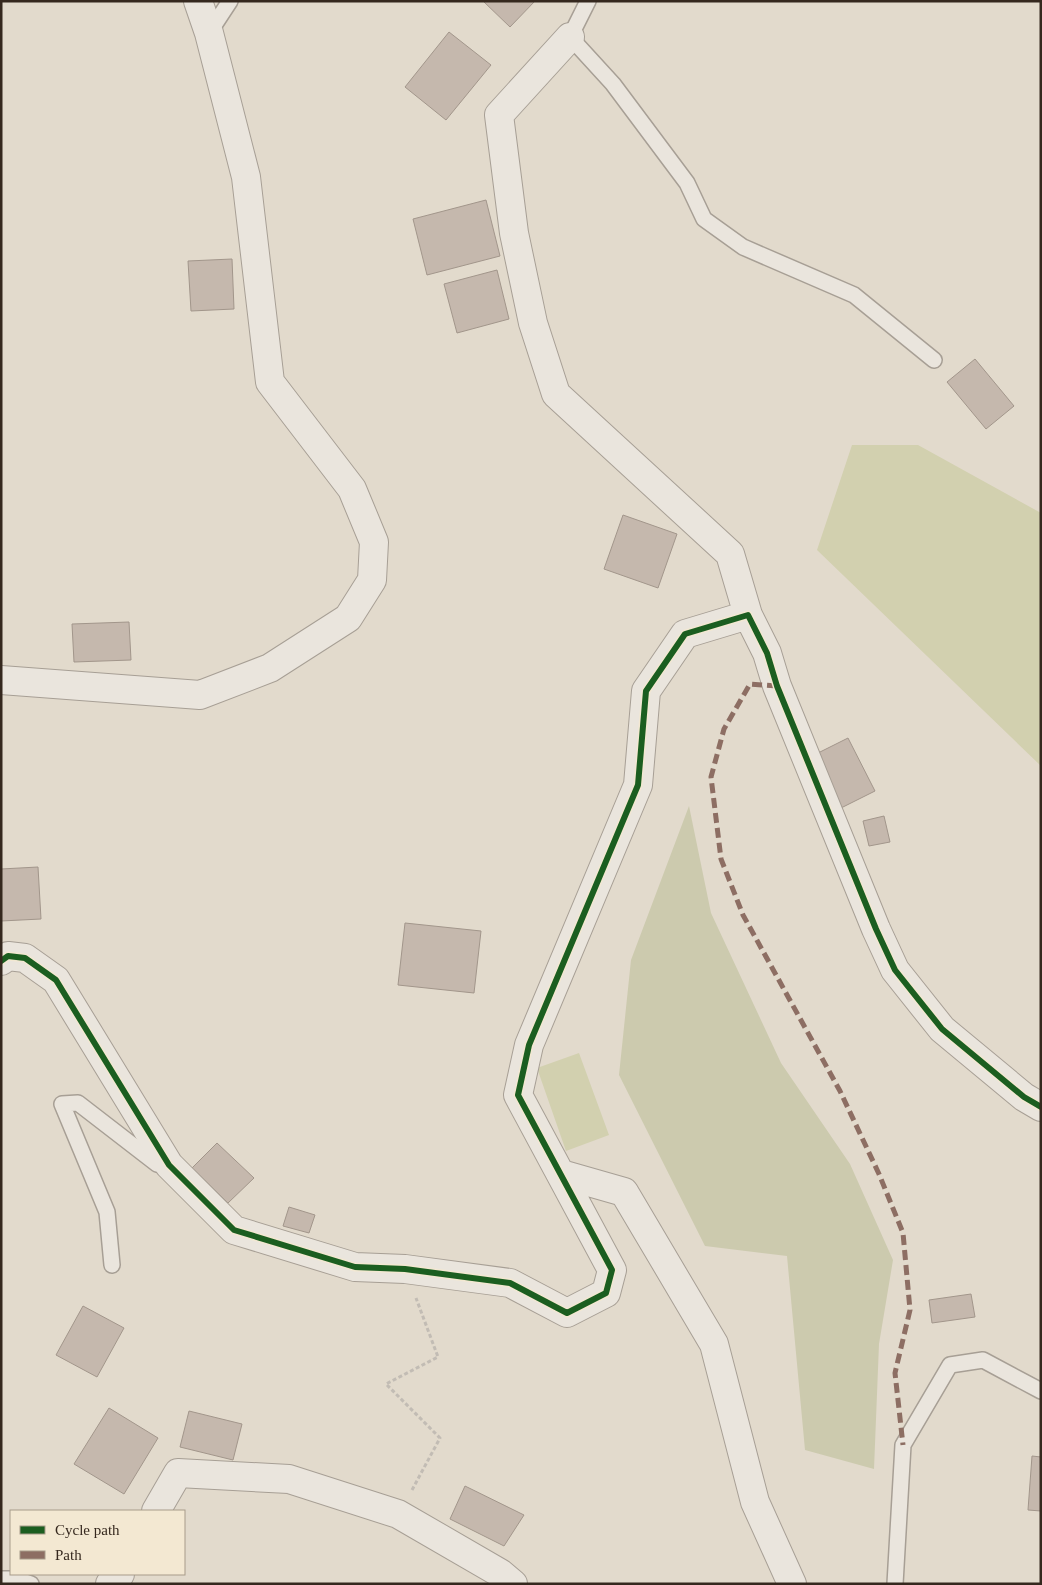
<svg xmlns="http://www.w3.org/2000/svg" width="1042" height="1585" viewBox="0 0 1042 1585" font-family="Georgia,serif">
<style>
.green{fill:#d2d0af}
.cemetery{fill:#cccaae}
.building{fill:#c5b8ad;stroke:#a2968b}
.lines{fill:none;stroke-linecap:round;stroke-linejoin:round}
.lane-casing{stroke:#a79f95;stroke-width:18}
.street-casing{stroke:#a79f95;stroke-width:30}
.path{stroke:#c2bcb4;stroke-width:3;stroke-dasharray:4 2.5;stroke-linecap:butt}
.lane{stroke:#eae5dd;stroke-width:15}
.street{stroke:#eae5dd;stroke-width:28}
.quiet{stroke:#8d6e63;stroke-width:5;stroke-dasharray:10 5;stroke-linecap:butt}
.cycleway-casing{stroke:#f3e8d2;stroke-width:9}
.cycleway{stroke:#1b5e20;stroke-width:6}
</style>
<rect width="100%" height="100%" fill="#e2dacc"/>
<path class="green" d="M852,445H918L1041,513V766L817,550Z
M579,1053L609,1135L566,1151L537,1068Z"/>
<path class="cemetery" d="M689,806L711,913L781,1063L850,1164L893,1260L879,1344L874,1469L805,1450L787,1256L705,1246L619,1075L631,960Z"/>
<path class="building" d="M483,1H535L510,27Z
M449,32L491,65L446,120L405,87Z
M486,200L500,256L427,275L413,219Z
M232,259L234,309L191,311L188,261Z
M497,270L509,319L457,333L444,284Z
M975,359L1014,406L986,429L947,382Z
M623,515L677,534L658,588L604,569Z
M129,622L131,660L74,662L72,624Z
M848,738L875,791L837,810L810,757Z
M884,816L890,842L869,846L863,821Z
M38,867L41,919L1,921V869Z
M405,923L481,931L474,993L398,985Z
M217,1143L254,1178L228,1203L192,1168Z
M289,1207L315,1215L309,1233L283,1226Z
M971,1294L975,1317L932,1323L929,1300Z
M83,1306L124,1328L97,1377L56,1355Z
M109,1408L158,1438L124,1494L74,1464Z
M189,1411L242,1424L233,1460L180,1447Z
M1032,1456L1041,1457V1511L1028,1510Z
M465,1486L524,1515L504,1546L450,1519Z"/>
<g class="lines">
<defs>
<path id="lane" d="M588,1L570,37L613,84L687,183L704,219L743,247L854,295L934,360
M209,33L230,1
M112,1265L107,1212L62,1104L78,1103L157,1164L165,1165
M1,1579H17L31,1584
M895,1584L903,1445L950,1365L983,1360L1041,1391"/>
<path id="street" d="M570,37L499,115L514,233L533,323L556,394L730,554L748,615
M1,680L200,695L270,668L348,618L372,580L374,542L352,489L270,382L246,177L209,33L198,1
M1,961L8,956L25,958L56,980L169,1165L234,1230L355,1267L405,1269L510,1283L567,1313L606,1293L612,1270L518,1095L529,1045L638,785L646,691L685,634L748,615L767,653L777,686L876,929L895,970L942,1029L1024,1097L1041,1107
M561,1174L624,1192L714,1344L755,1502L792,1584
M156,1511L178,1473L289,1479L398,1514L500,1573L513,1584
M110,1584L117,1579L120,1574"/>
</defs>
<use href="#lane" class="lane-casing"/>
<use href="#street" class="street-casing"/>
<path class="path" d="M412,1490L440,1438L386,1384L438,1357L416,1298"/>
<use href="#lane" class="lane"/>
<use href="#street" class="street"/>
<path class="quiet" d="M777,686L750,684L724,729L711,777L721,859L743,915L840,1091L879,1174L903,1233L910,1310L895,1373L903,1445"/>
<defs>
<path id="cycleway" d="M1,961L8,956L25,958L56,980L169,1165L234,1230L355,1267L405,1269L510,1283L567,1313L606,1293L612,1270L518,1095L529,1045L638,785L646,691L685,634L748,615L767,653L777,686L876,929L895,970L942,1029L1024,1097L1041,1107"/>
</defs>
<use href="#cycleway" class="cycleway-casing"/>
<use href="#cycleway" class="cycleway"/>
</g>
<rect width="1042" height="1585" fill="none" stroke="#35281e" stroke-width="5"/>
<rect x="10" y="1510" width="175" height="65" fill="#f3e8d2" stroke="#a79b8a"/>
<rect x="20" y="1526" width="25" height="8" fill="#1b5e20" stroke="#a79b8a"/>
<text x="55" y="1535" font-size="15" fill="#35281e">Cycle path</text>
<rect x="20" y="1551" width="25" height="8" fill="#8d6e63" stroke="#a79b8a"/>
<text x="55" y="1560" font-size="15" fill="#35281e">Path</text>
</svg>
